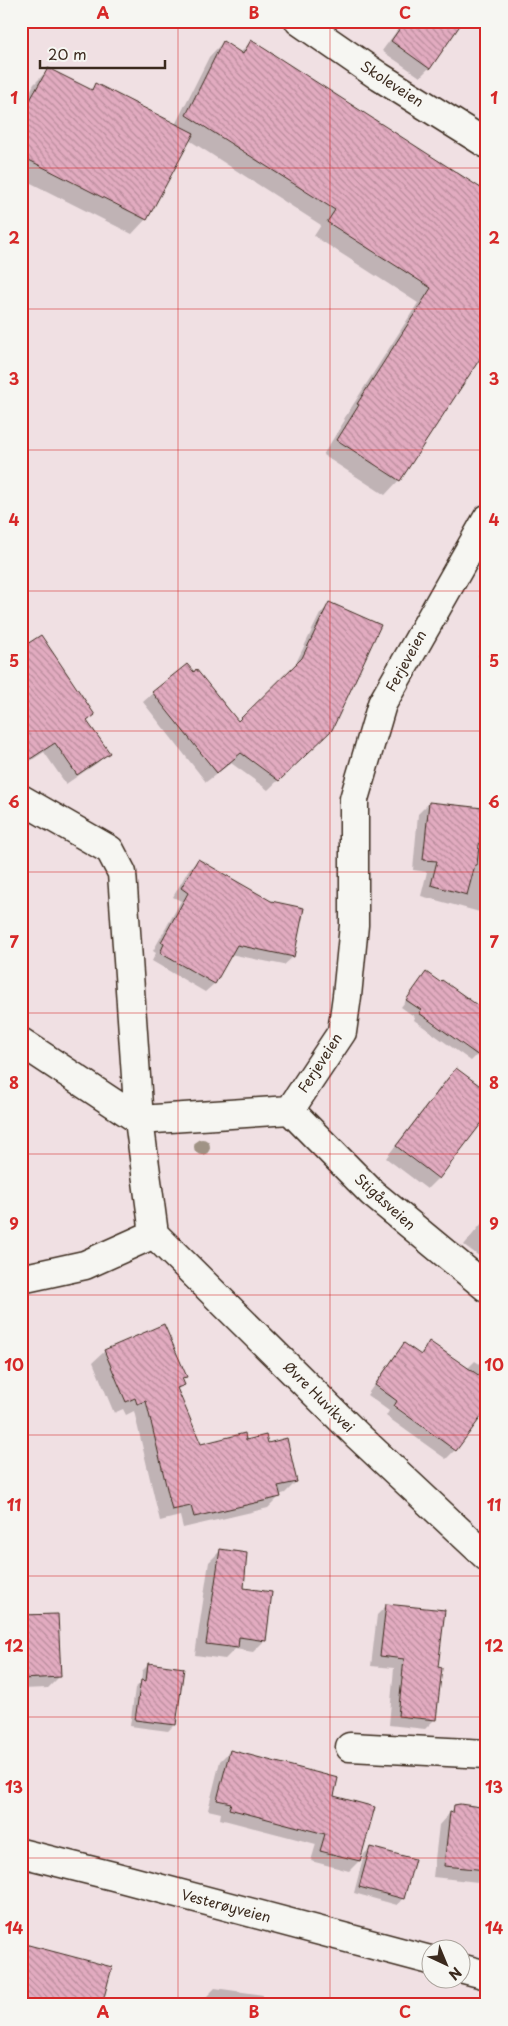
<svg xmlns="http://www.w3.org/2000/svg" width="508" height="2026" viewBox="0 0 508 2026" font-family="'Playpen Sans',sans-serif">
<style>
.shadow{fill:#0003}
.building{fill:url(#building-back-hatch);stroke:#3b2a1e}
.lines{fill:none;stroke-linecap:round;stroke-linejoin:round}
.minor-casing{stroke:#3b2a1e;stroke-width:31}
.secondary-casing{stroke:#3b2a1e;stroke-width:31}
.minor{stroke:#f6f6f2;stroke-width:28}
.secondary{stroke:#f6f6f2;stroke-width:28}
.tree{fill:#a09385}
.grid{fill:none;stroke:#d62828;stroke-width:1;stroke-opacity:0.55}
.labels{text-anchor:middle;stroke-width:5;stroke-linejoin:round;paint-order:stroke}
.street-label{font-size:14px;fill:#3b2a1e;stroke:#f6f6f2}
.neatline{fill:none;stroke:#d62828;stroke-width:2}
.grid-label{font-size:16px;text-anchor:middle;font-weight:bold;fill:#d62828}
</style>
<defs>
<pattern id="building-back-hatch" width="6" height="6" patternUnits="userSpaceOnUse" patternTransform="scale(1.25)"><rect width="6" height="6" fill="#e2abc0"/><path d="M-1 5l2 2M0 0l6 6M5-1l2 2" fill="none" stroke="#b88b9b"/></pattern>
</defs>
<rect width="100%" height="100%" fill="#f0e0e3"/>
<filter id="ink" filterUnits="userSpaceOnUse"><feTurbulence type="fractalNoise" baseFrequency=".02" numOctaves="2"/><feDisplacementMap in="SourceGraphic" scale="10" xChannelSelector="R" yChannelSelector="G"/><feConvolveMatrix kernelMatrix="1 2 1 2 8 2 1 2 1" color-interpolation-filters="sRGB"/></filter>
<g filter="url(#ink)">
<path class="shadow" d="M404,21H461L429,68L420,77L382,51Z
M223,42L240,53L251,42L487,193L399,480L385,495L323,455L345,420L344,419L418,303L314,236L321,225L189,140L146,219L132,234L21,178V109L34,84L49,69L90,90L96,84L175,125L209,57Z
M330,604L331,729L268,790L231,763L206,782L143,702L153,693L194,674L238,723L293,669L320,614Z
M487,639V660L478,656Z
M21,650L94,715L87,722L108,753L97,763L66,784L44,752L21,767Z
M429,803L478,847L487,851V914L421,896L427,872L413,870L418,814Z
M198,861L293,957L284,965L230,954L214,984L205,992L152,961L156,953L153,951L181,901L173,897L189,869Z
M426,974L477,1055L471,1061L414,1020L415,1017L401,1007Z
M456,1069L438,1178L427,1189L386,1158L445,1081Z
M487,1217V1262L464,1245Z
M430,1343L467,1369L475,1361L487,1369V1406L455,1450L446,1459L386,1416L389,1411L367,1395L396,1354L405,1345L419,1355Z
M105,1351L185,1377L182,1380L183,1384L177,1390L200,1445L245,1441L296,1482L285,1493L279,1495V1497L268,1508L183,1528L180,1516L160,1521L134,1411L126,1415L123,1409L114,1413L93,1362Z
M220,1551L242,1589L265,1640L253,1652L235,1649L225,1659L195,1655L209,1562Z
M387,1605L437,1669L435,1719L425,1729L389,1725L394,1668L371,1666L377,1615Z
M21,1617L60,1676L48,1688L21,1689Z
M149,1664L175,1724L168,1731L130,1726L135,1688L141,1683L142,1671Z
M230,1751L332,1797L359,1861L349,1871L311,1861L316,1844L220,1819L221,1813L208,1810L220,1761Z
M455,1807L487,1809V1883L433,1877L439,1825Z
M371,1848L403,1898L397,1905L354,1893L364,1854Z
M21,1945L101,2005H21Z
M215,1988L263,1995L262,2005H203L204,1999Z"/>
<path class="building" d="M405,21H463L430,69L391,41Z
M251,40L487,192V348L400,481L337,440L359,405L357,404L431,288L327,222L335,210L186,115L223,41L243,54Z
M48,68L92,90L95,83L194,133L147,220L21,156V116Z
M329,602L381,625L332,730L279,781L241,753L217,773L152,692L187,664L194,672L196,669L238,721L302,658Z
M41,635L95,715L87,721L110,753L77,775L55,743L21,765V648Z
M429,802L483,808L477,865H475L467,895L431,885L437,861L423,860Z
M198,859L271,901L304,908L294,957L237,945L215,984L160,953L164,944L161,942L188,893L181,888Z
M426,972L440,982L442,980L487,1012V1062L419,1013L421,1010L406,1000Z
M456,1068L487,1091V1116L439,1179L396,1146Z
M164,1324L187,1377L182,1378L185,1385L177,1388L201,1444L245,1433L246,1440L266,1435L268,1443L287,1438L297,1482L278,1486L281,1497L194,1517L191,1506L172,1510L146,1401L137,1404L135,1398L126,1402L104,1350Z
M429,1341L487,1381V1409L456,1451L394,1406L397,1401L375,1385L404,1343L421,1355Z
M220,1549L247,1553L244,1588L272,1592L266,1641L239,1637L238,1648L206,1644Z
M386,1604L445,1610L438,1667L442,1668L436,1720L398,1716L404,1659L380,1656Z
M58,1614L61,1677L21,1679V1615Z
M148,1663L184,1668L176,1725L135,1720L141,1680L146,1681Z
M230,1750L338,1778L334,1796L375,1807L360,1861L320,1851L325,1834L229,1809L231,1803L217,1800Z
M460,1804L487,1808V1870L444,1866L450,1812L453,1813L454,1805Z
M370,1847L415,1859L404,1899L359,1887Z
M21,1943L112,1967L102,2005H37L21,2001Z"/>
<g class="lines">
<defs>
<path id="minor" d="M299,21L380,77L487,144
M21,799L110,850L122,873L139,1120L154,1234L358,1436L487,1557
M21,1042L139,1120
M290,1110L372,1193L487,1288
M139,1120L290,1110L342,1032L347,996L354,925V799L382,704L487,519
M21,1279L85,1265L154,1234
M350,1747L487,1754"/>
<path id="secondary" d="M21,1853L113,1876L430,1960
M460,1968L487,1975"/>
</defs>
<use href="#minor" class="minor-casing"/>
<use href="#secondary" class="secondary-casing"/>
<use href="#minor" class="minor"/>
<use href="#secondary" class="secondary"/>
</g>
<circle class="tree" cx="202" cy="1147" r="8"/>
</g>
<path class="grid" d="M178,21V2005M330,21V2005M21,168H487M21,309H487M21,450H487M21,591H487M21,731H487M21,872H487M21,1013H487M21,1154H487M21,1295H487M21,1435H487M21,1576H487M21,1717H487M21,1858H487"/>
<g class="labels">
<g class="street-label">
<text transform="translate(392 84) rotate(33)" y="5">Skoleveien</text>
<text transform="translate(406 661) rotate(-61)" y="5">Ferjeveien</text>
<text transform="translate(320 1063) rotate(-57)" y="5">Ferjeveien</text>
<text transform="translate(385 1202) rotate(42)" y="5">Stigåsveien</text>
<text transform="translate(319 1397) rotate(45)" y="5">Øvre Huvikvei</text>
<text transform="translate(226 1906) rotate(15)" y="5">Vesterøyveien</text>
</g>
</g>
<rect width="508" height="2026" fill="none" stroke="#f6f6f2" stroke-width="55"/>
<g transform="translate(446 1964) rotate(136)"><circle r="24" fill="#f6f6f2" stroke="#aba49d"/>
<path d="M0-4L9 19L0 12L-9 19Z" fill="#3b2a1e"/>
<text y="-8" font-size="14" font-weight="bold" text-anchor="middle" fill="#3b2a1e">N</text>
</g>
<path d="M40 60v8h125v-8" fill="none" stroke="#3b2a1e" stroke-width="2.5"/>
<text x="48" y="60" font-size="15" fill="#3b2a1e" stroke="#f6f6f2" stroke-width="4" paint-order="stroke">20 m</text>
<rect x="28" y="28" width="452" height="1970" class="neatline"/>
<g class="grid-label">
<text x="103" y="19">A</text>
<text x="254" y="19">B</text>
<text x="405" y="19">C</text>
<text x="14" y="104">1</text>
<text x="494" y="104">1</text>
<text x="14" y="244">2</text>
<text x="494" y="244">2</text>
<text x="14" y="385">3</text>
<text x="494" y="385">3</text>
<text x="14" y="526">4</text>
<text x="494" y="526">4</text>
<text x="14" y="667">5</text>
<text x="494" y="667">5</text>
<text x="14" y="808">6</text>
<text x="494" y="808">6</text>
<text x="14" y="948">7</text>
<text x="494" y="948">7</text>
<text x="14" y="1089">8</text>
<text x="494" y="1089">8</text>
<text x="14" y="1230">9</text>
<text x="494" y="1230">9</text>
<text x="14" y="1371">10</text>
<text x="494" y="1371">10</text>
<text x="14" y="1511">11</text>
<text x="494" y="1511">11</text>
<text x="14" y="1652">12</text>
<text x="494" y="1652">12</text>
<text x="14" y="1793">13</text>
<text x="494" y="1793">13</text>
<text x="14" y="1934">14</text>
<text x="494" y="1934">14</text>
<text x="103" y="2018">A</text>
<text x="254" y="2018">B</text>
<text x="405" y="2018">C</text>
</g>
</svg>
